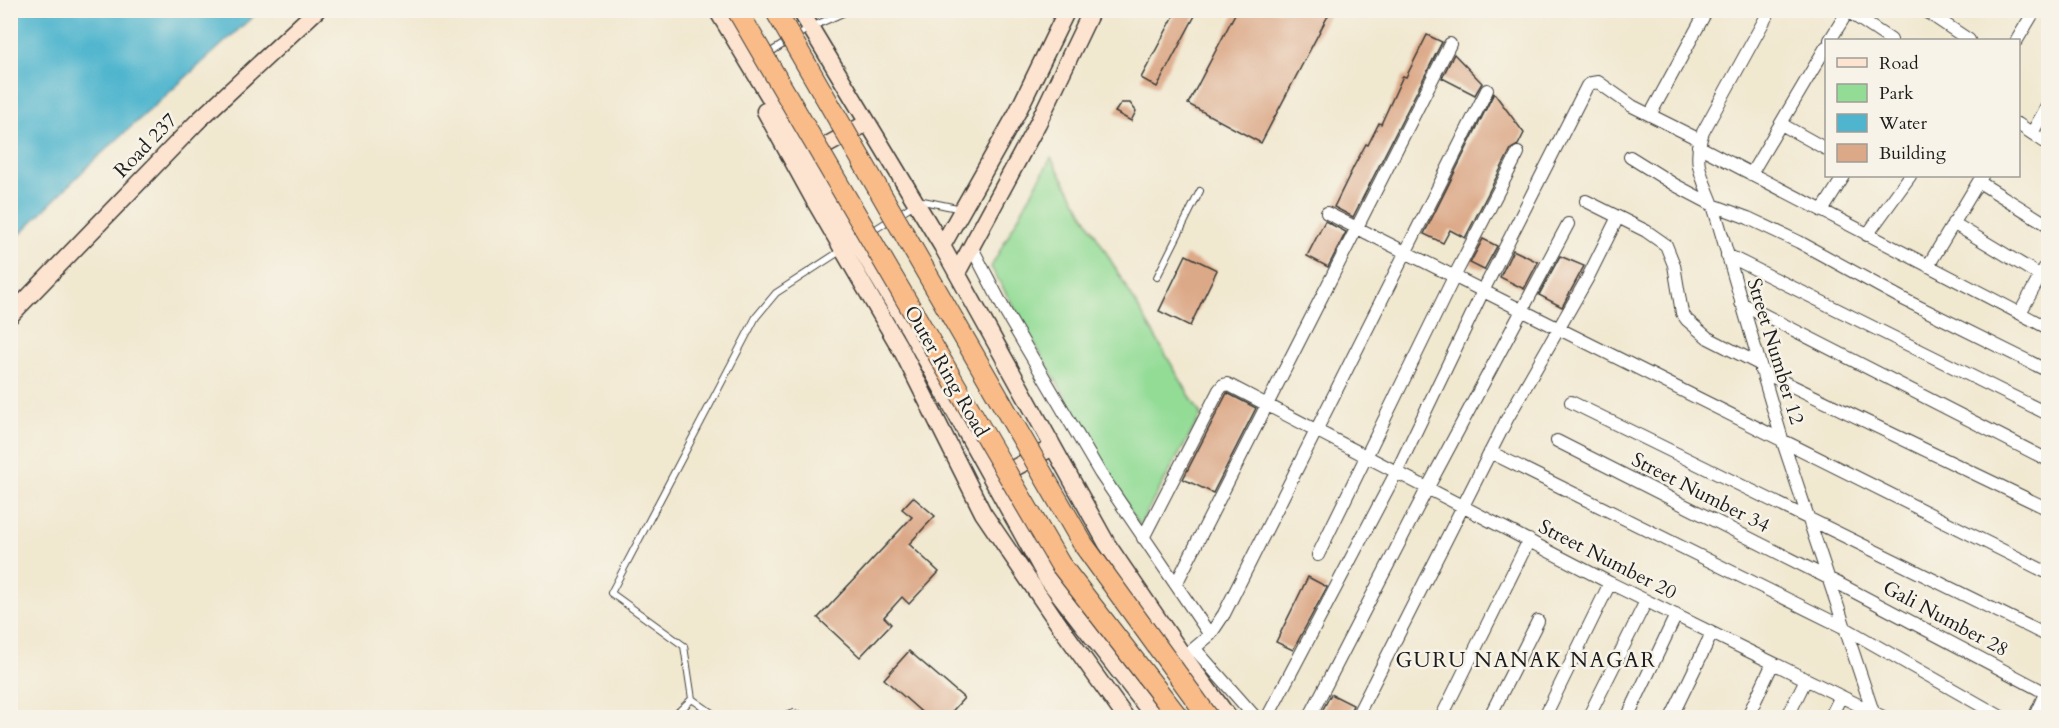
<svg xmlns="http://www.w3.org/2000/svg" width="2059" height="728" viewBox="0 0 2059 728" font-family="Cardo,serif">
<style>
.green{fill:#93dc96;stroke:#587c59;stroke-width:1.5}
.water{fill:#4fb5ce;stroke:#366875;stroke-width:1.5}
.building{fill:#dca988}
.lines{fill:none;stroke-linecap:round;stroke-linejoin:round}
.lane-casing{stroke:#3c3b37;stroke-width:8}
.street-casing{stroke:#3c3b37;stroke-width:14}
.secondary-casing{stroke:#3c3b37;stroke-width:19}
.lane{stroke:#fff;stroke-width:6}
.street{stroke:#fff;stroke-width:12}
.secondary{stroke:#fde4d0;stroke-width:16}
.primary-bridge-casing{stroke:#3c3b37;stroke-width:22;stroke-linecap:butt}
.primary-bridge{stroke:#f9bc89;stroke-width:20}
.labels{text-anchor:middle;stroke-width:5;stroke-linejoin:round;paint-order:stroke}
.street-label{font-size:20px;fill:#1c1c1c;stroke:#f7f3e8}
.neighbourhood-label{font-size:21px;letter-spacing:1.5px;fill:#1c1c1c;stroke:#f7f3e8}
</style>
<rect width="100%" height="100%" fill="#f7f3e8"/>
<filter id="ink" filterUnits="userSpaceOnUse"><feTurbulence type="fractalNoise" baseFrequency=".0167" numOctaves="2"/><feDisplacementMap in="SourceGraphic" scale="12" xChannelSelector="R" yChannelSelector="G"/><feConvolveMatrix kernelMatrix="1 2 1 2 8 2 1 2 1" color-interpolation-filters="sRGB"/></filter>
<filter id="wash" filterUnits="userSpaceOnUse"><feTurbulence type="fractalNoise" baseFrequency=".008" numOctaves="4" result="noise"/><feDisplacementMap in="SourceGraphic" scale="24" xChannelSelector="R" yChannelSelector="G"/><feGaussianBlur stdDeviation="1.35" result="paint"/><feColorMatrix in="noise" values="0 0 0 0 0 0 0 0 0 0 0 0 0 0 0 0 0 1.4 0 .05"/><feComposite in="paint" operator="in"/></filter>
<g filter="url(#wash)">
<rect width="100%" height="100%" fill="#f1e8d0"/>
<path class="green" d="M1051,158L1201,415L1139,526L991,267Z"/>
<path class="water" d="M11,10H259V11L90,164L11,243Z"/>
<g id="blocks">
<path class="building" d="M1177,10H1198L1157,87L1141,78Z
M1237,10H1331L1261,143L1188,104Z
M1427,35L1442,42L1353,217L1334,207L1354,166L1366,144L1368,145L1379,123L1381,124L1403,76L1406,77Z
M1454,54L1482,83L1475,95L1442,78Z
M1494,93L1524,133L1518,145L1511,149L1465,238L1450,230L1443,243L1424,234Z
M1121,103H1130L1136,111L1131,121L1115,112Z
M1325,221L1346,232L1328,267L1307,256Z
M1483,239L1497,246L1484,270L1470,263Z
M1513,250L1538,262L1524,289L1500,277Z
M1186,255L1217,270L1190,326L1159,311Z
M1560,256L1584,266L1562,307L1539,295Z
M1227,393L1256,408L1213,493L1183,479Z
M913,497L935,516L909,544L939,572L909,604L902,597L884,617L891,624L860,657L818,618L912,517L902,509Z
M1308,577L1327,587L1293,650L1276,642Z
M909,651L964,698L947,717H927L884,679Z
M1331,694L1353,705L1348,717H1319Z"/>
</g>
</g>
<g filter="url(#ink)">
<use href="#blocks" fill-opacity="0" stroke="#3c3b37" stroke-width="1.5"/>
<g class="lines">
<defs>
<path id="lane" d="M836,16L849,10
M766,55L809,28L836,16L833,10
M871,232L916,203L923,201L962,209
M1157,277L1200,191
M672,718L692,699
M719,718L692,699L684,646L611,593L756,317L776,293L842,250
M779,718L794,713L810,718"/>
<path id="street" d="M1770,10L1703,132C1692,163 1702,176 1713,205L1782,439L1873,712
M1846,10L1891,40
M1924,10L1969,40
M1830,40L1848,11
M2017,40L2035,10
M1650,115L1707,10
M1781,124L1826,149
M2018,124L2048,144
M2032,133L2048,105
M1698,146L2048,328
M1630,157L1675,185L1713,205L1748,218L1799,242L1903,299L2048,371
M1751,174L1826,47
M1979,182L2048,225
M1586,201L1646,231L1666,245L1674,265L1682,313L1687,320L1708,338L1759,364
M1822,211L1844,176
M1327,213L2048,573
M1953,223L2041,276
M1867,235L1910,176
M971,246L1006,313L1100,473L1210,635
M1727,255L2048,414
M1928,266L1982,176
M1741,303L2048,460
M2020,313L2048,262
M1761,371L2048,509
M1571,402L2048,636
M1557,441L1828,578L2048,694
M1490,452L1845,628L2003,718
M1143,538L1219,390L1223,385L1227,384L1610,583L1885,718
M1318,555L1454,277L1518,153
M1176,584L1450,44
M1195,649L1256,718
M1184,657L1210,635L1224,614L1487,90
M1267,718L1397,471L1483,291L1587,86L1592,83L1598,82L1632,106L1700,140
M1309,718L1428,487L1568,224
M1356,718L1507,419L1587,279L1618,217
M1441,718L1529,540
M1489,718L1538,621
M1544,718L1610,583
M1588,718L1646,601
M1627,718L1676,615
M1671,718L1712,633
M1747,718L1773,663
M1787,718L1806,679
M1830,718L1841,696
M2034,718L2048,687"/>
<path id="secondary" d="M717,10L908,327L1046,577L1155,718
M800,10L942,246L1107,544L1184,657L1229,718
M765,111L814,200L903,353L983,513L1055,619L1126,718
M809,155L867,123
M942,246L1017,113L1067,10
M957,273L1038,123L1092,10
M10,316L197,122L317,10
M996,478L1053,447"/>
</defs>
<use href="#lane" class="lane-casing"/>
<use href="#street" class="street-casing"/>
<use href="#secondary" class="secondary-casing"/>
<use href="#lane" class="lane"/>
<use href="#street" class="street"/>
<use href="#secondary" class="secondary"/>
<defs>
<path id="primary-bridge" d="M737,10L1060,564L1179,718
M775,10L1083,544L1209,718"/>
</defs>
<use href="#primary-bridge" class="primary-bridge-casing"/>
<use href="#primary-bridge" class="primary-bridge"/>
</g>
</g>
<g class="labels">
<g class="street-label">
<text transform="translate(145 145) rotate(-46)" y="7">Road 237</text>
<text transform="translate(1776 351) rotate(73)" y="7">Street Number 12</text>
<text transform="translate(947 371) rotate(60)" y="7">Outer Ring Road</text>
<text transform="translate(1701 492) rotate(27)" y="7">Street Number 34</text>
<text transform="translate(1608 559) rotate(27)" y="7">Street Number 20</text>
<text transform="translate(1946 618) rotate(28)" y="7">Gali Number 28</text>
</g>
<g class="neighbourhood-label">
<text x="1526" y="667">GURU NANAK NAGAR</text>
</g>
</g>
<rect width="2059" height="728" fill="none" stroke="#f7f3e8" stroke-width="36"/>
<rect x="1825" y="39" width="195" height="138" fill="#f7f3e8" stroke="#9f9d96" stroke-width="1.5"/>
<rect x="1837" y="58" width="30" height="9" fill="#fde4d0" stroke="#9f9d96" stroke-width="1.5"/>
<text x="1879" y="69" font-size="18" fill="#1c1c1c">Road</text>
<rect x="1837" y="84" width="30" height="18" fill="#93dc96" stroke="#9f9d96" stroke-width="1.5"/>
<text x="1879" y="99" font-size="18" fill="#1c1c1c">Park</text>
<rect x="1837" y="114" width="30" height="18" fill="#4fb5ce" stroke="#9f9d96" stroke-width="1.5"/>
<text x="1879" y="129" font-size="18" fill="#1c1c1c">Water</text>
<rect x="1837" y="144" width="30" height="18" fill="#dca988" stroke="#9f9d96" stroke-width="1.5"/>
<text x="1879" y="159" font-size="18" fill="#1c1c1c">Building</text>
</svg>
